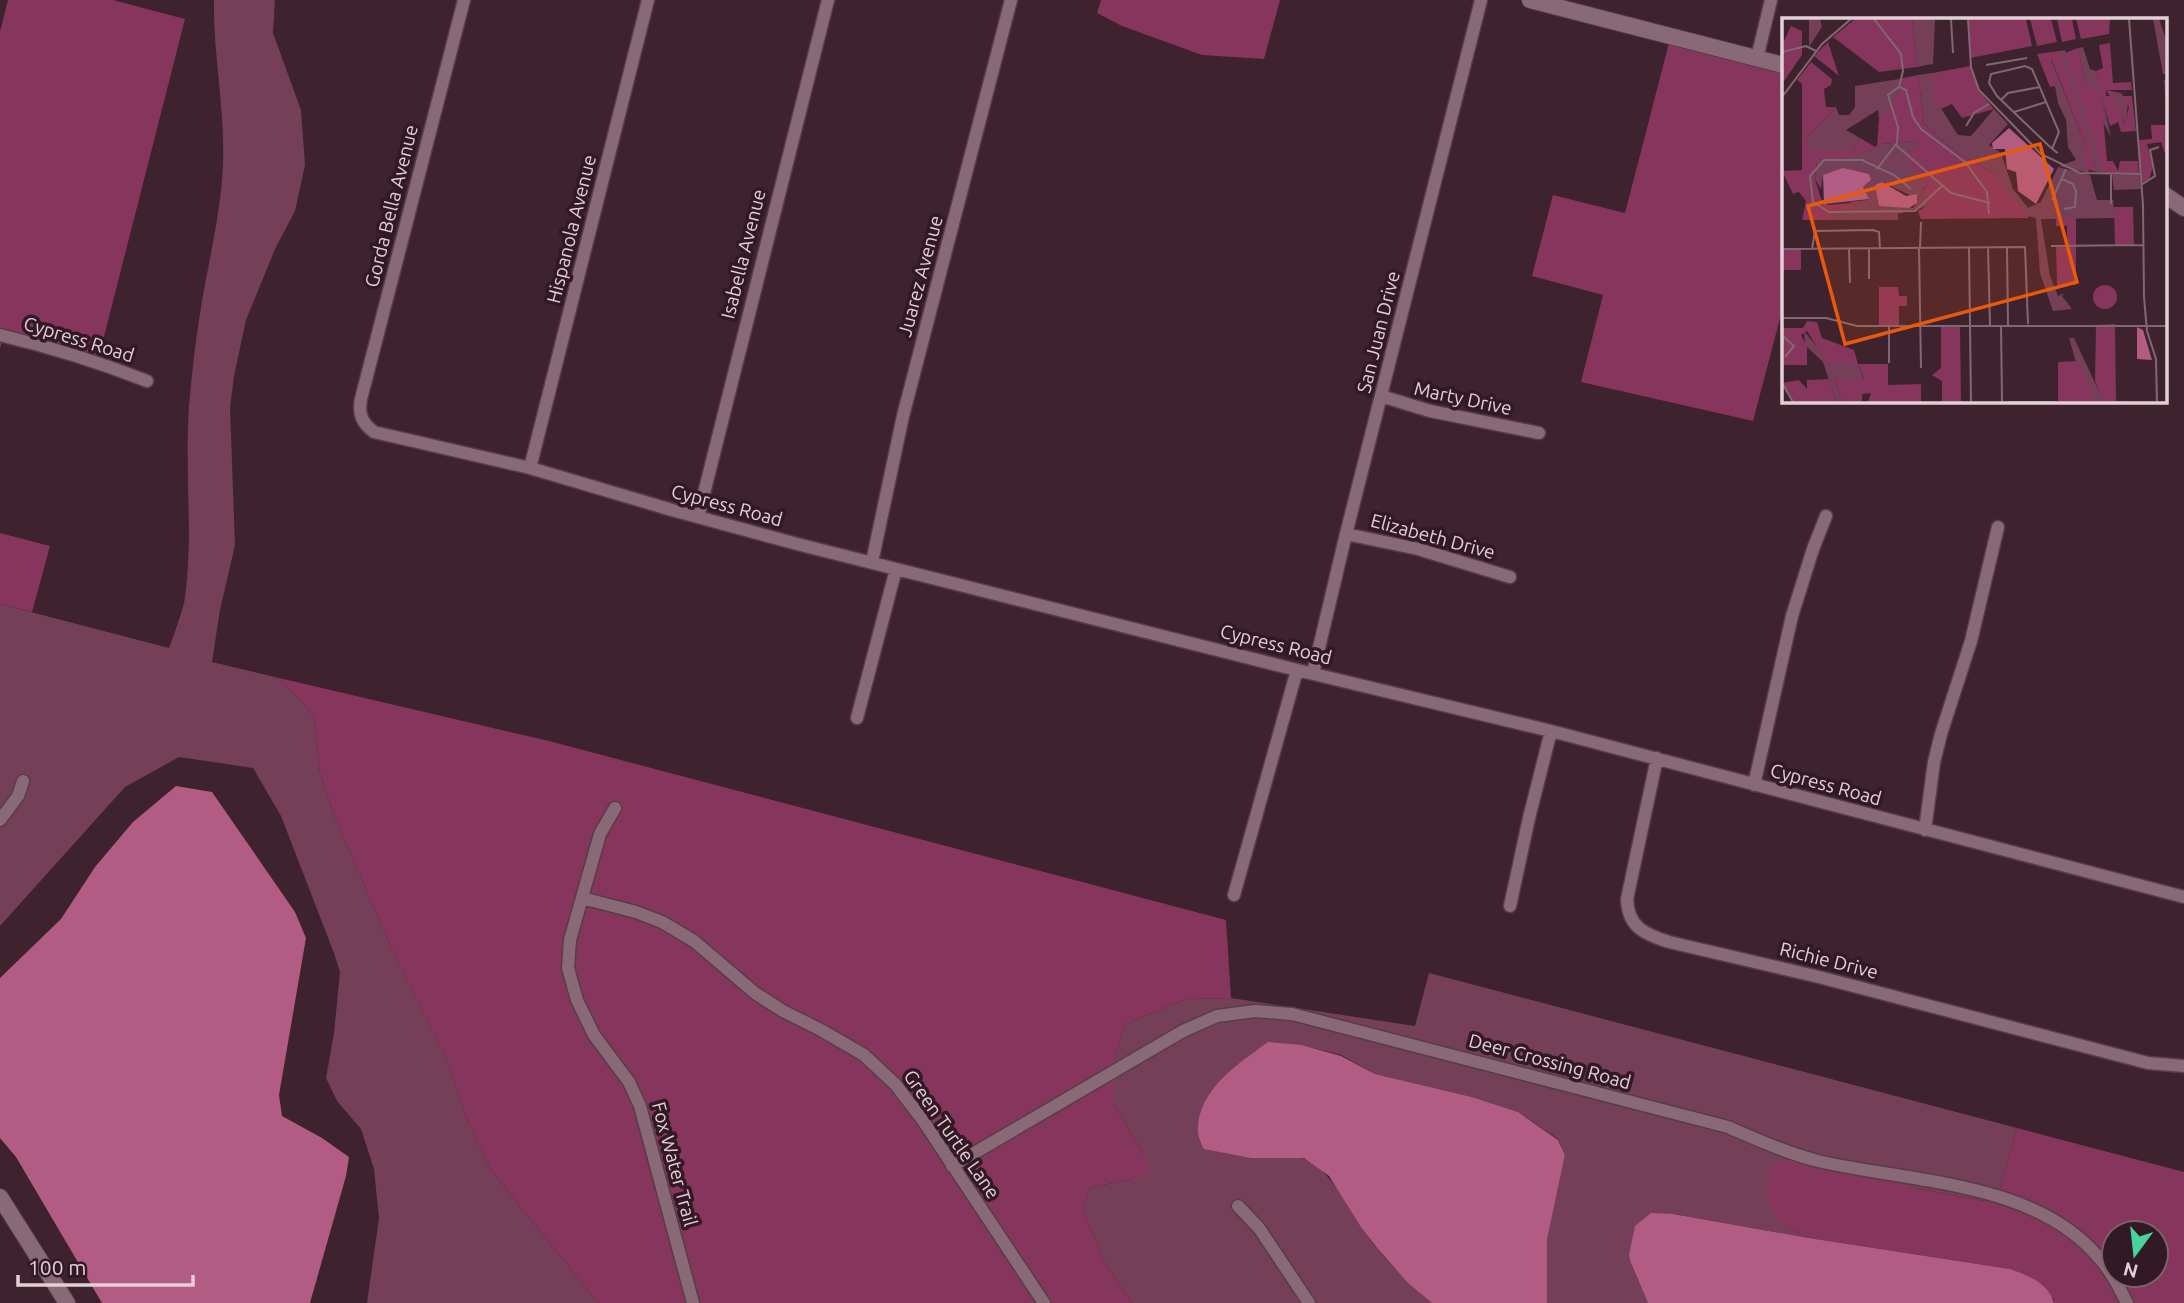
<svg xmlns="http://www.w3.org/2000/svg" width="2184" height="1303" viewBox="0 0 2184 1303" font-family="Ubuntu,sans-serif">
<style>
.green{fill:#753f57}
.forest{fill:#86355d;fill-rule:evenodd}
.water{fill:#b25c83}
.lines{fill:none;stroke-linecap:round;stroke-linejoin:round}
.minor-casing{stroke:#563e49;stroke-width:15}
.tertiary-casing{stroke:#563e49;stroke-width:18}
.minor{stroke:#8a6976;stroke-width:12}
.tertiary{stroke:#8a6976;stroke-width:16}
.labels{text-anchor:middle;stroke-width:7;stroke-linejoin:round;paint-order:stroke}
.street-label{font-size:19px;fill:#e3d0d7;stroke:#331925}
.inset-road{fill:none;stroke:#806872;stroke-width:2}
.view{fill:#e8590c;fill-opacity:0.15;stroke:#e8590c;stroke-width:3.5}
.inset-edge{fill:none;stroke:#e3d0d7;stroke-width:3.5}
</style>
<rect width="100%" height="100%" fill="#3e222e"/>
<path class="green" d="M214,0H275L273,33L301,110L305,165L295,211L275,249L246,320L234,376L230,408L235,545L220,610L212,662L275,677L299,698L314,717L320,773L336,820L395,956L448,1062L465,1115L491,1170L598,1303H367L379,1218L374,1169L361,1129L337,1101L326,1078L334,1033L340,972L334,953L281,816L253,768L179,757L125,787L0,926V604L169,648C174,634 180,618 184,603C188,582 188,560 189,539C189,495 186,451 189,406C192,371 196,336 202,301C210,255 221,211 223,164C225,109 213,55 214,0Z
M1429,973L2017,1128L1998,1195L1990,1202L1909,1187L1787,1228L1809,1238L1673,1214L1631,1263L1648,1303H1547V1240L1565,1155L1558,1139L1518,1112L1472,1097L1375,1074L1341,1055L1302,1045L1251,1158C1263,1158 1296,1155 1305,1159C1334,1171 1355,1221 1375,1246C1392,1267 1411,1285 1432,1303H1132L1105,1263L1083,1210L1089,1188L1132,1179L1145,1157L1114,1104V1060L1125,1024L1186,999L1231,998L1415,1026Z"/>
<path class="forest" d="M8,0H113L185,19L98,360L3,336L0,349V32Z
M1101,0H1280L1264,59L1202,55L1122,26L1097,13Z
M1669,43L1783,72V307L1753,421L1581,382L1603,295L1532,276L1553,195L1625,213Z
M0,533L50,546L32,612L0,604Z
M275,677L549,741L1226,920L1231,998L1186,999L1125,1024L1114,1060V1104L1145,1157L1151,1171L1132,1179L1089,1188L1083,1210L1105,1263L1132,1303H598L491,1170L465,1115L448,1062L395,956L336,820L320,773L314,717L299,698Z
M2017,1128L2184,1172V1303H2054V1299L2010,1269L1809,1238L1787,1228L1776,1217L1767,1198L1769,1174L1780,1159L1811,1160L1909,1187L1990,1202L1998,1195ZM2114,1233H2156V1275H2114Z"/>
<path class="water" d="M176,786L212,792L295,912L306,938L279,1095L282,1116L322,1138L349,1157L346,1176L310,1303H102L16,1157L0,1138V978L61,919L95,867L133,822Z
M1268,1042L1302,1045L1341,1056L1375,1074L1472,1097L1518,1112L1558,1140L1565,1155L1547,1240V1303H1432L1408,1283L1377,1248L1361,1227L1329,1176L1304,1158H1251L1204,1149C1201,1143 1197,1135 1198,1128C1199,1089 1239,1063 1268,1042Z
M1651,1213L1673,1214L1809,1238L2010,1269C2028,1276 2048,1282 2054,1303H1648L1631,1263L1629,1255L1635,1226Z"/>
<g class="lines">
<defs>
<path id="minor" d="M464,0L361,399C358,414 362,423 374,432L530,468L672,510L801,545L1297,670L1551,731L2184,897
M1757,58L1771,0
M0,335C51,347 99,362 147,381
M1381,396L1430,411L1539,433
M530,468L648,0
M698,517L828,0
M1346,534L1418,549L1510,577
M872,562L903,416L1011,0
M1313,673L1346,534L1481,0
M857,718L896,569
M1657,758L1627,899C1628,927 1644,934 1669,942L1819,977L2148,1063L2184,1066
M1754,785L1792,616L1813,549L1826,516
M615,808L600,834L570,940L568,968L577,1000L594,1035L629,1082L640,1106L693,1303
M0,820L18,796L23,781
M1925,830L1934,762L1941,734L1971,641L1998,527
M1234,895L1297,670
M582,898L636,912L662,922L694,941L755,993L783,1011L821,1030L864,1055L895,1084L922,1119L1044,1303
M1510,906L1529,818L1551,731
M952,1166L1183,1031L1217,1016L1255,1011L1292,1014L1728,1127C1758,1140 1787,1153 1818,1161C1908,1182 2036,1181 2099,1258C2111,1271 2119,1287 2127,1303
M1238,1206L1259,1228L1309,1303"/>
<path id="tertiary" d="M1530,0L1783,65
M2165,195L2184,208
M0,1197L67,1303"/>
</defs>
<use href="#minor" class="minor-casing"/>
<use href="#tertiary" class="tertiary-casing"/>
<use href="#minor" class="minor"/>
<use href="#tertiary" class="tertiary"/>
</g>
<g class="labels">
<g class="street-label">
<text transform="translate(391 206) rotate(-76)" y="7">Gorda Bella Avenue</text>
<text transform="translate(571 229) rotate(-76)" y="7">Hispanola Avenue</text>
<text transform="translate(743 254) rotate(-76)" y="7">Isabella Avenue</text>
<text transform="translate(920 276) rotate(-75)" y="7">Juarez Avenue</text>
<text transform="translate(1378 332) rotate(-76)" y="7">San Juan Drive</text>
<text transform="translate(79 339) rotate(17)" y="7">Cypress Road</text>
<text transform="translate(1463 398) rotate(12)" y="7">Marty Drive</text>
<text transform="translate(727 505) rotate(15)" y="7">Cypress Road</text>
<text transform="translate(1433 536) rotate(15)" y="7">Elizabeth Drive</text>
<text transform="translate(1276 644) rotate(14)" y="7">Cypress Road</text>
<text transform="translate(1826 784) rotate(15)" y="7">Cypress Road</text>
<text transform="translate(1829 960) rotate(14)" y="7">Richie Drive</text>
<text transform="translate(1550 1061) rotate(15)" y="7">Deer Crossing Road</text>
<text transform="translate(952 1134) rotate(55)" y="7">Green Turtle Lane</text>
<text transform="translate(675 1164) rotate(75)" y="7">Fox Water Trail</text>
</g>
</g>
<g transform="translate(1782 18)">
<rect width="385" height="385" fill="#3e222e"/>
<path d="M27,1H38L40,9L27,29ZM130,1H153L151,46L135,49ZM371,1H377L385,24V56H381ZM301,29L308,51L314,53L329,119L321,104L320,86L303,65L296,30ZM283,32L322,148V155L315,154L279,43L277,33ZM268,39L303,126L307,155L277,148L294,142L286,129L284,102L276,85ZM151,55V78L176,117L189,118L212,91L226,106L207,127L219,135L231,171L246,190L259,184L276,149L308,157L315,182H331L333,200L259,201L268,258L276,278L283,275L280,278L290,291L271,293L258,255L254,200L241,197L210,154L174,134L142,106L136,57ZM117,61L119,72L104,95L97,101L96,92L64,112L78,120L71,132H24V120L54,89L57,97H67L73,89V68ZM324,72L339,75L346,84L344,106ZM134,123L137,128L128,134L146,167L141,171L147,188L116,196V202H49V194L73,187L68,184L86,182L81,169L87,164L41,157L39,171L33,161L35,142L60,141L100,126ZM93,167L109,168L136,181L131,190L119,189L96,177ZM330,157H357L359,171L332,172ZM22,313L44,340L76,346L82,362L52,361L60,384H54L41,344L23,327ZM287,320H292L322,384H313L298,358Z" fill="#753f57" fill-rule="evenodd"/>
<path d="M73,1H130L135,49L97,54L51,19ZM186,1H244L250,28L188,40ZM248,1H269L275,24L255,28ZM275,1H290L294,21L280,24ZM294,1H328L327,16L299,21ZM9,8L20,13V37L0,66V27ZM46,24L57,58L32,38ZM328,25L331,65L349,64L350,72H324V78H331L343,106L347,89L341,78H350L354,113L339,114L336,104L328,108L317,71L314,53L321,50L317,27ZM296,30L303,65L316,75L320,86L325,143H331L336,153L338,143H356L357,155H322L283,35ZM277,33L292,75L315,154L304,151L303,126L269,40L274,68L268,69L255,36ZM29,44L50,61L49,67L42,71L44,89H54L24,120L25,132H71L78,120L95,130L97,101L119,72L117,61L136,57L142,106L174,134L210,154L247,200L139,201L136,193L147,187L140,173L146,167L124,142V135L137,128L134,123L100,126L95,130L60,141L35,142L33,161L39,181L46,187L71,185L74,190L49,194V202H20L24,183L17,174L11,176L0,153L20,152V66L15,62ZM188,48L197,73L212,91L180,100L170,86L157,92L151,78V55ZM382,62H385V141L379,124L365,126L371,149L367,161L359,165L356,122L370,121L369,107H385ZM332,189H351L352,228H333ZM274,200H294V267H275L274,229L285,228V208H274ZM0,231H19V252H0ZM311 279a12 12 0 1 1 24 0a12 12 0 1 1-24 0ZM97,269H116L117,278H125V288H117V307H97ZM25,303L35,304L40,320L72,332L76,346H106V367L139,366V384H86L89,375L80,376V384H60L52,361H82L76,346L46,347L25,313L19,317L25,329V347H0V310H21ZM333,306L334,383L375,384H322L320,381L313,363L314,307ZM159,308H178L179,383L188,384H160V363L150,357L159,350ZM295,343L313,384H276V344ZM47,361L54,384H11L0,365L17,362L25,371V362Z" fill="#86355d"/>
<path d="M227,110L272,151L254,186L236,173L234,154L225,151L223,131H211L210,125ZM61,150L87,156L89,162L81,169L87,181L42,186L41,157ZM100,164L124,178L135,176V185L127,190L97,188L93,167ZM355,309L361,312L370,342L355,341Z" fill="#b25c83"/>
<path class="inset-road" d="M92,1L119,36L121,53L117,69M169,1L171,35M186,1L189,49L197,72L259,136L298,155L358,156M347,1L361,187L362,279L365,313L374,341L375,384M0,34L24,28L34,33M204,47L245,40M117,69L124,72L131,99L139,111L183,144L205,174L207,196M0,79L40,26L69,1M219,82L226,75L258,69M232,94L264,84M184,108L192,95L207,86M114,127L169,175L208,185M270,131L277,114L250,51L243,48L209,56L207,65L215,78L266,127L274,134L276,135M95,151L115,125L116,109L106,77L117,69M329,156V186M280,161L291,166L294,174L293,189L282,191M359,167L373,158L368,132L377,129M129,171L112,157L80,142H42L28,158L31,184L47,194L133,193L161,167M270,182L284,151M269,228L361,227M187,229L189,384M206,229L208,307M137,230L139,350M138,230L139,204M225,230L226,307M0,231L243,229L246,306M30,231L33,213L91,212L97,214L98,231M67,231L68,265M87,261V231M0,300H44L75,308H385M219,307L220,384M107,308V345M0,317L12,328L3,339M0,365L11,384M226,384H273"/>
<path class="view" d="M258,126L295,264L63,326L26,188Z"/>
<rect width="385" height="385" class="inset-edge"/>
</g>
<g transform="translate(2135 1254) rotate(195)"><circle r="33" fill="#331925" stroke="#79626c" stroke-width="2"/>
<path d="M0-5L12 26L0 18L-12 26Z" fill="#48d49d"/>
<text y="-10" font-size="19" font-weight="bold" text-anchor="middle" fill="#e3d0d7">N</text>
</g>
<path d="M18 1275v10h175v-10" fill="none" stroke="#e3d0d7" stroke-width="3.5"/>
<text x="28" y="1275" font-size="21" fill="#e3d0d7" stroke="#331925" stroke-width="5" paint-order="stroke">100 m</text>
</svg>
